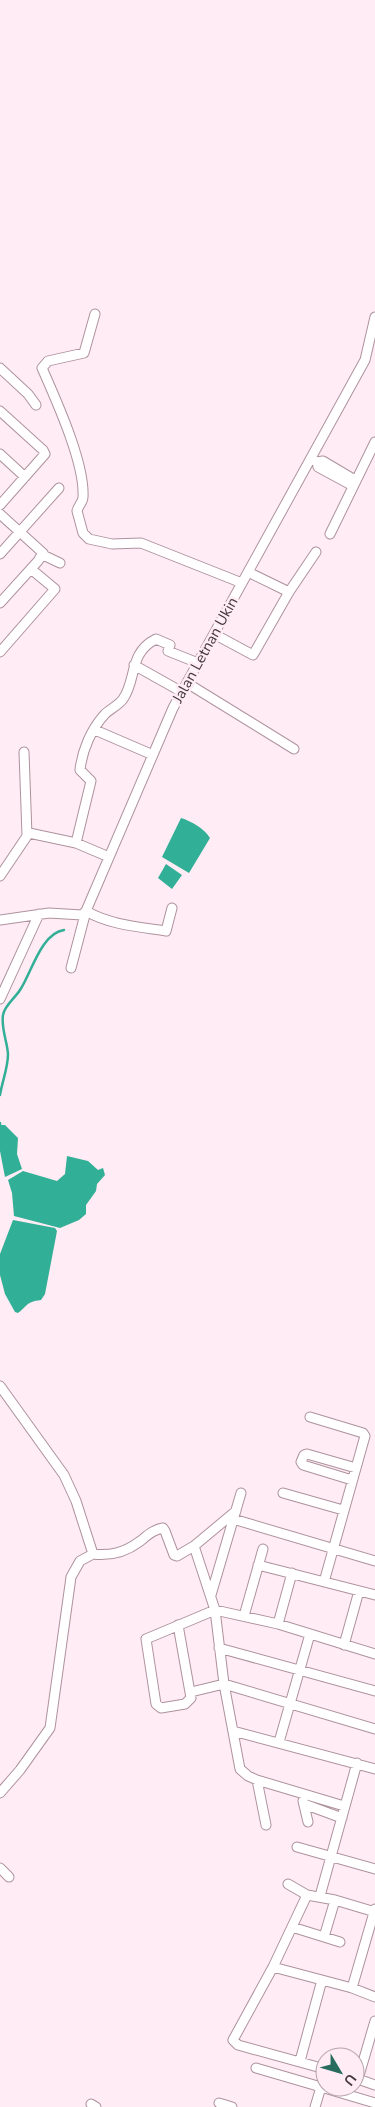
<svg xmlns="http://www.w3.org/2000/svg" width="375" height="2107" viewBox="0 0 375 2107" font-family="'Nunito Sans',sans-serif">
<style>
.water{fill:#32af97}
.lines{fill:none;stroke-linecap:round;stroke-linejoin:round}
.stream{stroke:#32af97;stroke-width:2.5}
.minor-casing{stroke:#ae929e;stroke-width:11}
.minor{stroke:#fff;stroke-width:9}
.labels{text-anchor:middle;stroke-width:5;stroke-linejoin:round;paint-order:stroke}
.street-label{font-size:15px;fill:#45393e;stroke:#ffecf4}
</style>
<rect width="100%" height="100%" fill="#ffecf4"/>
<path class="water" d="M181,818C191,821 205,829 210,838L189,873L162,857Z
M166,864L182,875L172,889L158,878Z
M0,1125H5L18,1138L17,1154L22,1169L5,1177L0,1151Z
M67,1156L88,1161L98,1170L103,1168L105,1175L97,1184L96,1191L86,1205V1214L79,1220L60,1228L14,1216L12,1193L8,1180L23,1171L57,1181L65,1174Z
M13,1220L55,1228L57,1231L45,1294L41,1300C25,1302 28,1306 18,1313L15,1312L5,1294L0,1275V1254Z"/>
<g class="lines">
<path class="stream" d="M0,1095C2,1082 8,1068 8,1054C7,1040 1,1029 3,1015C4,1006 15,998 20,990C31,974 41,933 64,930
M0,1123V1125"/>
<defs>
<path id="minor" d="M95,314L84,353L48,361L42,368C56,400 85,463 83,497C83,502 78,506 77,511L83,533L89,539L112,544L141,543L242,583
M0,368L28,394L36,405
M0,411L43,450L45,454L0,505
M0,454L25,477
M311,459L317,462L318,467L353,486
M317,462L323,461L355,480
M0,514L43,553L38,561L0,603
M330,534L375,442
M43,553V555L60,563
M0,554L59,488
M248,572L289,592
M214,634L253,655L289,592L316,552
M0,652L55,589L31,569
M134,665L182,692
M187,683L294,749
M95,730L153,755
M24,752L27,835
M76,843L91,781L80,770C82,751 91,729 105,714C110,709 119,705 123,699C137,680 128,653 156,639L170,645L168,651L198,663
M0,876L29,833L76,843L109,857
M0,920L49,913L82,915L86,911L173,708L365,360L375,317
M71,968L86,911C110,925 140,927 166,931L172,908
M0,999L39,914
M0,1386L64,1475L76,1501L93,1554L80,1561L71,1577L50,1728L20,1770L0,1793
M310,1417L363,1433L365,1436L324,1582
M352,1480L303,1465L301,1462L304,1455L307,1454L356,1468
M283,1493L343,1510
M233,1519L375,1561
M194,1546L215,1610L224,1684L240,1769L248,1776L257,1780L344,1806
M93,1554C110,1556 124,1553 139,1542C147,1536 152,1530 163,1528L165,1531L174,1555L177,1556L194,1546L236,1511
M258,1565L375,1595
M211,1595L241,1493
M244,1616L263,1549
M278,1624L292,1573
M178,1625L191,1698L185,1704L161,1708L156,1704L146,1639L215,1610L278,1624L375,1654
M344,1645L359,1591
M219,1648L375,1691
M191,1692L224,1684L375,1729
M233,1731L375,1769
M279,1742L310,1634
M257,1780L266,1825
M303,1801L308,1822
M304,1804L342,1818
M297,1847L375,1869
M0,1868L9,1877
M288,1884L307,1895L335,1900L375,1912
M307,1895L273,1967L233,2040L238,2045L325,2069
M320,1896L357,1763
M292,1927L340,1942
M324,1937L335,1900
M273,1967L352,1988L375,1997
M352,1988L375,1909
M300,2061L322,1980
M256,2068L321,2087
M355,2078L375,2085
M358,2079L375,2021
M219,2103L232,2107
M91,2104L96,2107
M315,2107L321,2087L375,2103"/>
</defs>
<use href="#minor" class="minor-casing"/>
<use href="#minor" class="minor"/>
</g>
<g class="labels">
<g class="street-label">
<text transform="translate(205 650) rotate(-61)" y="5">Jalan Letnan Ukin</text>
</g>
</g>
<g transform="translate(340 2072) rotate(128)"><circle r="24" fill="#ffecf4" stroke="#b5a4ab"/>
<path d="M0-4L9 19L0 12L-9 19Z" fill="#286c5e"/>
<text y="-8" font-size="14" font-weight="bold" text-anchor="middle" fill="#45393e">U</text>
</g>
</svg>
